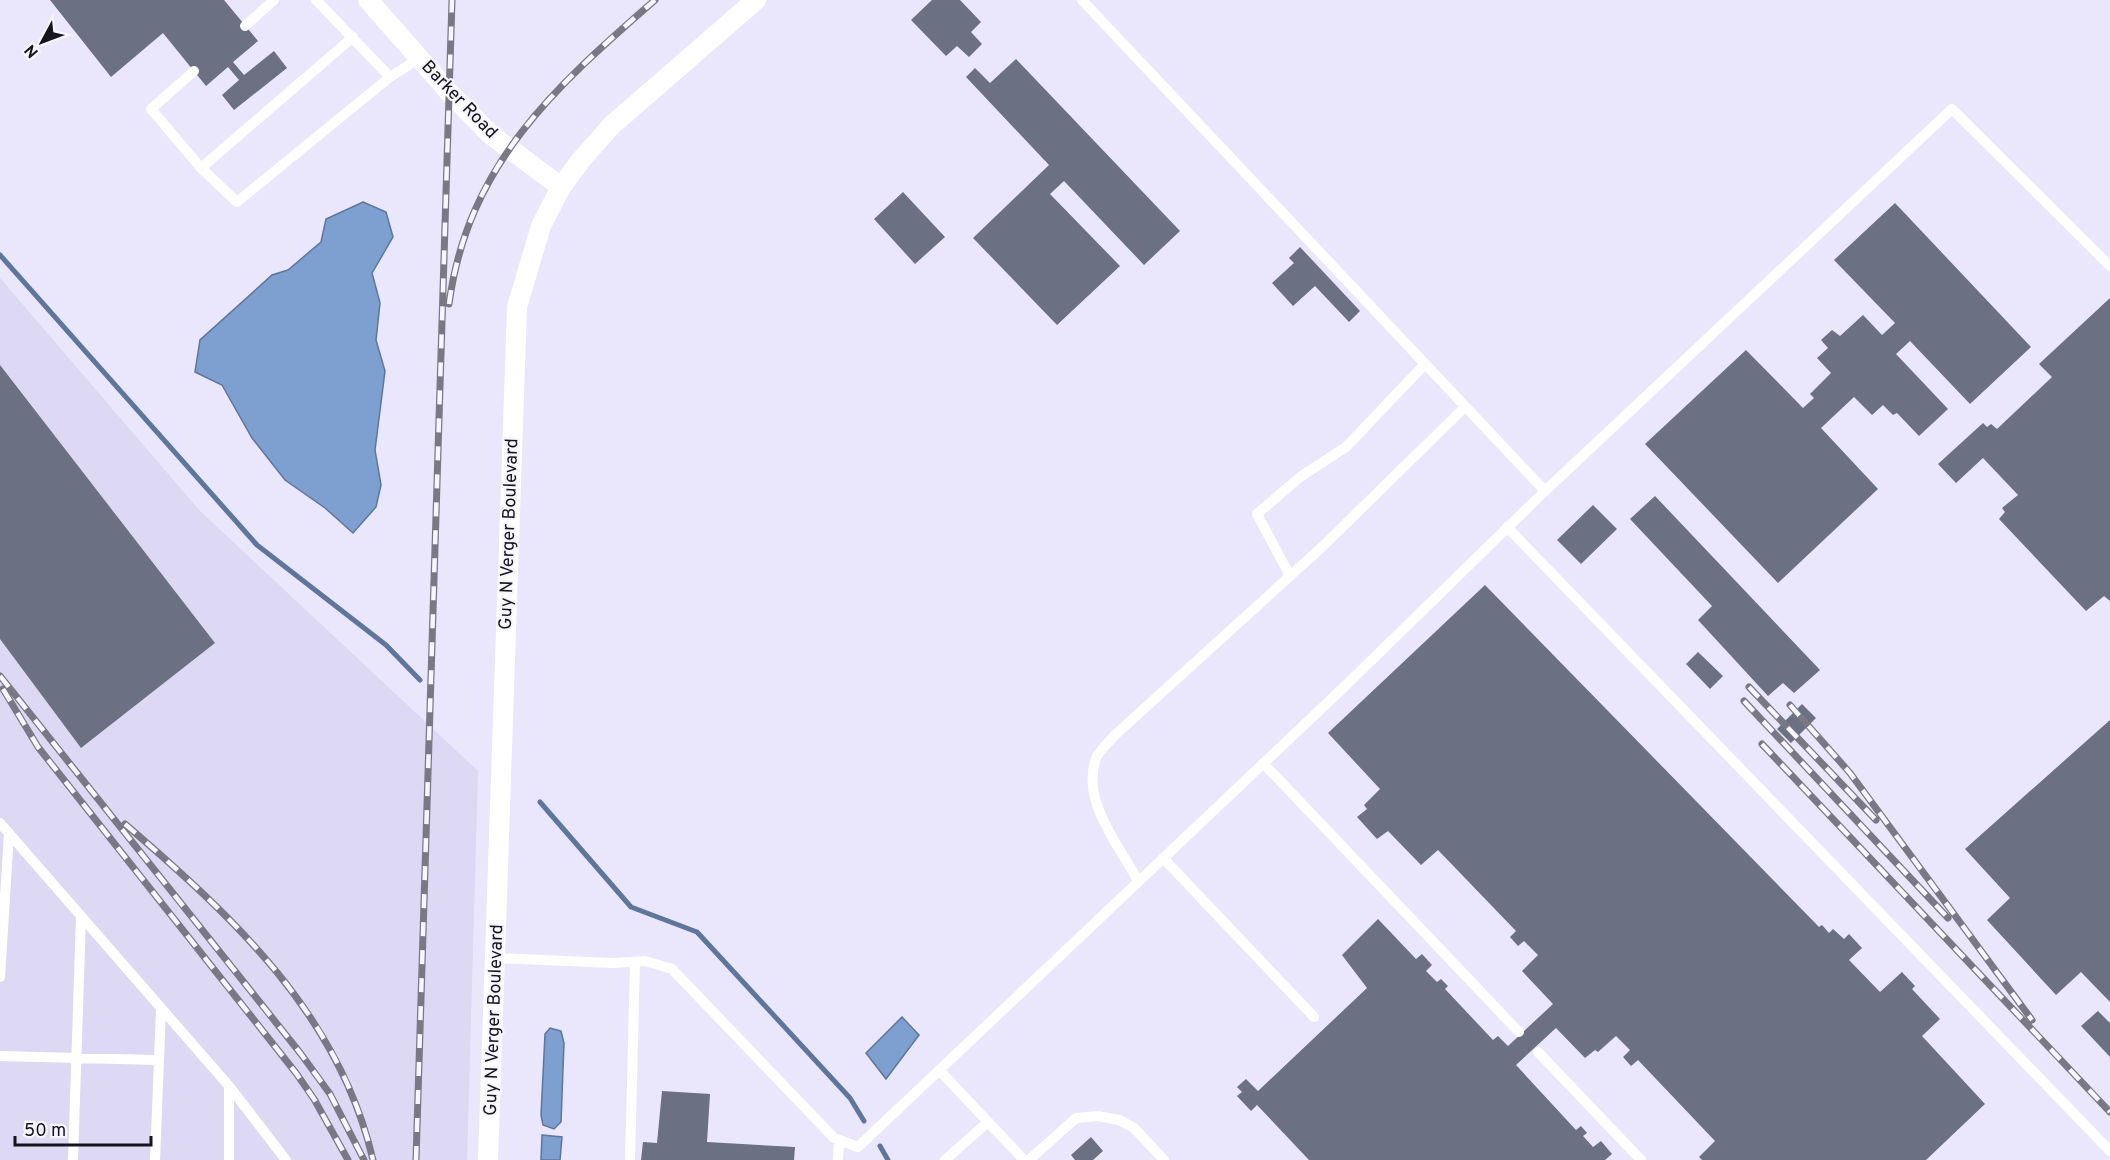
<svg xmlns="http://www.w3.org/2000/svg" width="2110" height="1160" viewBox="0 0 2110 1160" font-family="Overpass,sans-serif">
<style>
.built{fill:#ddd8f4}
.water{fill:#7da0d1;stroke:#5e769b;stroke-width:1.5}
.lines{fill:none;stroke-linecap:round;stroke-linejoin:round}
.stream{stroke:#5e769b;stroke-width:5}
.building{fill:#6b7082}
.service{stroke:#fff;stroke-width:10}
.minor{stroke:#fff;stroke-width:20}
.rail-casing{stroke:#7b7886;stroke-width:7}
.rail{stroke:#f7f5fe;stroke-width:4.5;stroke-dasharray:14;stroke-linecap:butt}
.labels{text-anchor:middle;stroke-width:4.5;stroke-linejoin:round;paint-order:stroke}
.street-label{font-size:18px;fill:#16141c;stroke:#f7f5fe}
</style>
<rect width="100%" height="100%" fill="#eae6fb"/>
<path class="built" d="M0,278L200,511L478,771L467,1160H0Z"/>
<path class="water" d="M363,202L386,212L393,237L372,273L380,303L376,340L385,371L375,450L381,485L376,507L353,533L325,508L285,480L252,438L222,385L195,372L200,340L272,275L288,270L321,242L326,219Z
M902,1017L919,1035L886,1079L866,1053Z
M550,1028L561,1031L564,1043L561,1122L554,1129L543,1125L541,1115L545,1034Z
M542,1135L562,1137L560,1160H541Z"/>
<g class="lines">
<path class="stream" d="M0,255L257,545L386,645L420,680
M540,802L631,907L697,932L850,1098L864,1121
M880,1146L888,1160"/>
</g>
<path class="building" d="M50,0H224L258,41L233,62L244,75L274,51L287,68L234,110L222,95L239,80L228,67L206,86L163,33L111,77Z
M932,0H960L981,22L971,32L982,44L969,57L957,46L946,56L911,20Z
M1016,59L1180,231L1144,265L1064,181L1050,194L1120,266L1057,325L973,238L1049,165L966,77L975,68L990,83Z
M903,192L945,237L915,264L874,219Z
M1895,203L2031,347L1970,404L1910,341L1896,354L1948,409L1919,436L1897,413L1893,415L1883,405L1872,415L1854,397L1821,428L1878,489L1778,583L1645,444L1746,350L1803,408L1814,398L1810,394L1831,373L1817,358L1828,348L1821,340L1832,330L1840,336L1863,315L1882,335L1895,323L1834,260Z
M1300,247L1360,311L1349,322L1315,286L1293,306L1272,283L1294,263L1289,258Z
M2110,298V601L2104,596L2086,611L1999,519L2005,512L2002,508L2018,495L1983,458L1956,483L1938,464L1983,423L1987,427L1991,424L1997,429L2052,377L2039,364Z
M0,365L215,643L81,748L0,639Z
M1655,496L1820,670L1794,693L1783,683L1768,696L1698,620L1712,606L1630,519Z
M1593,505L1617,529L1581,564L1557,540Z
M1485,585L1819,927L1822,925L1829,933L1833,929L1844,939L1849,934L1862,948L1849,960L1880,992L1902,972L1915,986L1912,989L1940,1019L1922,1036L1985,1104L1926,1160H1702L1699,1157L1715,1141L1638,1060L1631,1066L1623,1057L1630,1050L1616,1036L1598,1052L1595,1050L1585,1058L1556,1028L1516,1065L1576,1130L1581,1126L1587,1133L1583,1136L1593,1147L1601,1141L1612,1154L1605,1160H1309L1257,1105L1251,1111L1237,1096L1242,1092L1237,1087L1246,1079L1258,1091L1367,988L1342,955L1378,919L1416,959L1422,954L1432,965L1426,971L1437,982L1441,979L1448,986L1445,989L1493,1040L1498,1036L1508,1046L1553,1004L1522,971L1538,955L1524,941L1518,946L1510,937L1516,931L1438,850L1421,865L1388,831L1377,839L1357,817L1367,809L1364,805L1380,789L1328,733Z
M1698,652L1723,676L1710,689L1686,664Z
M1802,704L1816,718L1791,743L1777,729Z
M2110,720V1002L2081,972L2056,995L1987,920L2010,898L1965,849Z
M2098,1011L2110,1023V1057L2081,1026Z
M662,1091L710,1094L707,1142L795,1147L794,1160H641L643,1142L657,1143Z
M1091,1137L1103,1151L1093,1160H1075L1071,1155Z"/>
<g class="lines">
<path class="service" d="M316,0L390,77
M245,26L274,0
M194,71L151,109L201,168L237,202L390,77L420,58
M201,168L353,37
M1545,491L1952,109L2110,266
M1507,527L2110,1151
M1290,576L1257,514L1300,477L1346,447L1425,364
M1263,763L1519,1032
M0,823L229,1086V1160
M1163,858L1314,1017
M1138,881C1119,845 1079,799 1097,756C1101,749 1110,741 1115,735L1322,547L1465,407
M495,958L613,963L645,961L672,969L834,1138L858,1147L1341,690L1545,491L1082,0
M0,977L9,833
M1538,1052L1641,1160
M0,1056L158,1060
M939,1070L1024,1160
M229,1086L286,1160
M73,1160L81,916
M155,1160L161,1009
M630,1160L635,962
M838,1160L839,1140
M945,1160L988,1122
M1029,1160L1076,1118L1098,1116L1119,1120L1134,1128L1164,1160"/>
<path class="minor" d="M368,0L449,92L490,134L561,187
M488,1160L517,307L541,226L561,187L581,160L611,126L756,0"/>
<defs>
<path id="rail" d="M449,304C468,164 555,87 655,0
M0,676L301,1054L330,1094L364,1160
M1749,687L1876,820
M3,689L38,747L296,1073L314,1099L348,1160
M1744,701L1948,918
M1790,705L1850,773L2032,1020
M1762,744L2110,1112
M125,824C234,918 339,1014 373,1160
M416,1160L452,0"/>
</defs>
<use href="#rail" class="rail-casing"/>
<use href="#rail" class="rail"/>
</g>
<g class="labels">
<g class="street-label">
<text transform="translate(460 99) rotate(46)" y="6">Barker Road</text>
<text transform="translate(508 534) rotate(-88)" y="6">Guy N Verger Boulevard</text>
<text transform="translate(493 1020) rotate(-88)" y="6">Guy N Verger Boulevard</text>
</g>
</g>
<g transform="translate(42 42) rotate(229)" stroke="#f7f5fe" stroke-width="4.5" paint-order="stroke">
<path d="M0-4.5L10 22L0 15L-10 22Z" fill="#16141c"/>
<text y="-9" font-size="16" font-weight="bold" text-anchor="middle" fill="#16141c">N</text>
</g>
<path d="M15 1136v9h136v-9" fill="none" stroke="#16141c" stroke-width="3"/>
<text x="24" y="1136" font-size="18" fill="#16141c" stroke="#f7f5fe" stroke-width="4.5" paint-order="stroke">50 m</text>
</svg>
